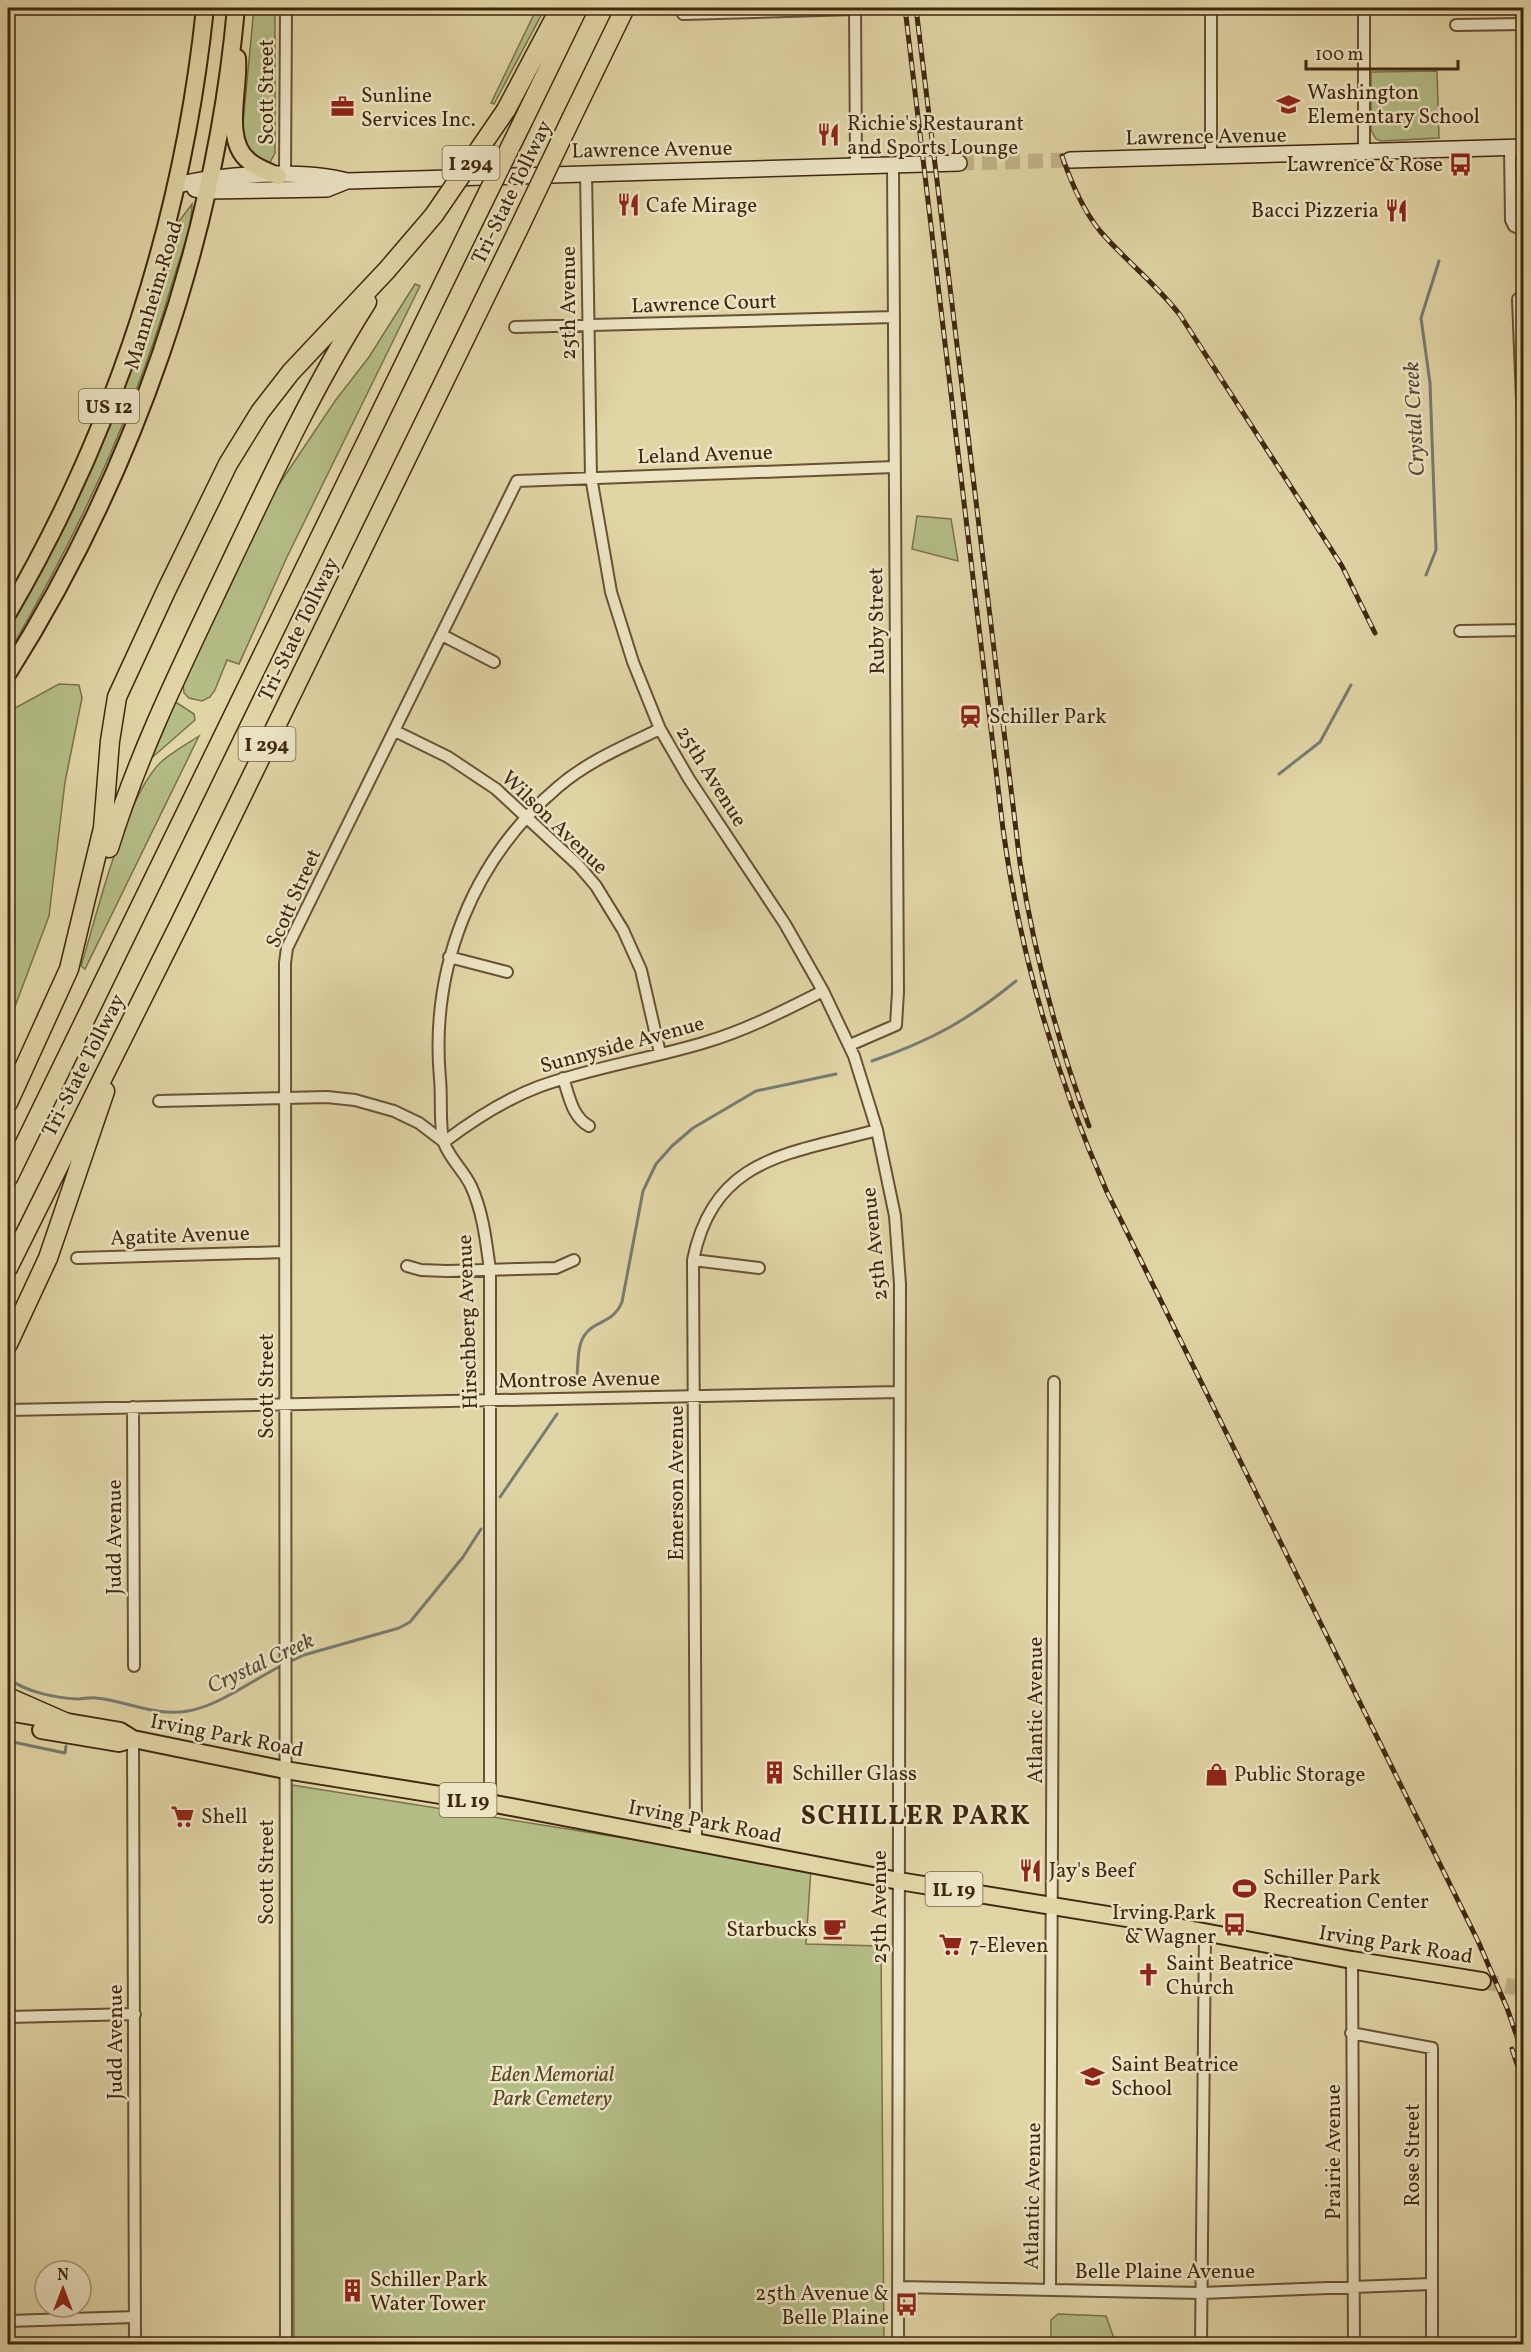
<svg xmlns="http://www.w3.org/2000/svg" width="1531" height="2352" viewBox="0 0 1531 2352" font-family="Vollkorn,serif">
<style>
.green{fill:#b4bd86;stroke:#7a724a;stroke-width:1.5}
.lines{fill:none;stroke-linecap:round;stroke-linejoin:round}
.stream{stroke:#777c72;stroke-width:3}
.secondary-tunnel{stroke:#c1b288;stroke-width:15;stroke-dasharray:15 8;stroke-linecap:butt}
.primary-tunnel{stroke:#c1b288;stroke-width:16;stroke-dasharray:16 8;stroke-linecap:butt}
.street-casing{stroke:#685234;stroke-width:14}
.secondary-casing{stroke:#40270e;stroke-width:18}
.primary-casing{stroke:#40270e;stroke-width:20}
.highway-casing{stroke:#40270e;stroke-width:21}
.street{stroke:#ece4c5;stroke-width:10}
.secondary{stroke:#ece4c5;stroke-width:15}
.primary{stroke:#e1d5a6;stroke-width:16}
.highway{stroke:#e1d5a6;stroke-width:18}
.rail-casing{stroke:#40270e;stroke-width:5}
.rail{stroke:#ece4c5;stroke-width:3;stroke-dasharray:9;stroke-linecap:butt}
.highway-bridge-casing{stroke:#40270e;stroke-width:21;stroke-linecap:butt}
.highway-bridge{stroke:#e1d5a6;stroke-width:18}
.labels{text-anchor:middle;stroke-width:5;stroke-linejoin:round;paint-order:stroke}
.shield{fill:#ece4c5;stroke:#746045;stroke-width:1.5}
.shield-label{font-size:20px;font-weight:bold;fill:#40270e}
.street-label{font-size:21px;fill:#40270e;stroke:#ece4c5}
.poi-label{font-size:21px;fill:#40270e;stroke:#ece4c5;text-anchor:start}
.park-label{font-size:21px;font-style:italic;fill:#574526;stroke:#ece4c5}
.water-label{font-size:22px;font-style:italic;fill:#574a38;stroke:#ece4c5}
.district-label{font-size:27px;font-weight:bold;letter-spacing:1.5px;fill:#40270e;stroke:#ece4c5}
</style>
<rect width="100%" height="100%" fill="#e1d5a6"/>
<filter id="stains"><feTurbulence type="fractalNoise" baseFrequency=".00333" numOctaves="4"/><feColorMatrix values="0 0 0 0 .2 0 0 0 0 .09 0 0 0 0 .02 0 0 0 .5 -.17"/></filter>
<radialGradient id="worn" r=".72"><stop offset=".6" stop-color="#630" stop-opacity="0"/><stop offset="1" stop-color="#630" stop-opacity=".3"/></radialGradient>
<path class="green" d="M254,8H275V153L269,164L251,157L242,134Z
M537,8H545L494,104L491,103Z
M1437,71L1439,138L1381,141L1376,139L1371,130V72Z
M192,204C192,230 178,262 171,287C133,417 76,538 8,654V632L67,522L116,411L147,325L177,224Z
M415,284L420,286L287,557L239,664L227,660L215,690L210,697L202,701L189,698L184,693L183,684L189,668L186,665L276,489L335,401L369,357Z
M917,516L951,519L958,561L912,549Z
M59,684L79,685L82,698L65,782L49,916L8,1025V720L15,708Z
M174,701L194,714L195,720L147,762Z
M199,736L85,969L81,966C97,915 124,798 161,762C172,752 187,744 199,736Z
M292,1785L811,1868L806,1944L881,1946L884,2344H294Z
M1058,2314L1106,2316L1116,2344H1051V2320Z"/>
<g class="lines">
<path class="stream" d="M1426,575L1436,550L1430,383L1421,318L1439,261
M1279,774L1320,742L1351,685
M872,1061C930,1041 967,1021 1016,981
M576,1383C579,1368 576,1349 584,1336C594,1320 613,1324 622,1302L643,1191L656,1164L672,1146L693,1128L756,1091L836,1074
M500,1497L557,1414
M289,1662L304,1655L399,1628L410,1622L463,1557L481,1529
M8,1678C25,1692 56,1698 78,1699C84,1699 90,1697 96,1698C127,1701 156,1717 188,1711C219,1706 254,1679 283,1665
M8,1741L65,1753L66,1746"/>
<path class="secondary-tunnel" d="M959,163L1070,160"/>
<path class="primary-tunnel" d="M1482,1981L1524,1989"/>
<defs>
<path id="street" d="M855,8L856,166
M1211,8V156
M1364,8V153
M683,14L855,9
M1456,25L1524,24
M1510,148L1511,220L1514,226L1524,230
M586,172L591,477L611,592L633,662L660,729L689,779L785,924L823,991L854,1056L877,1130L895,1216L900,1284L898,2344
M285,176L286,8
M1518,299L1524,449
M515,327L894,317
M1460,631L1524,630
M442,635L494,662
M395,731L448,757L496,789L579,866L596,886L623,930L641,970L660,1053
M449,957L507,972
M850,1045L896,1025L898,992L893,165
M563,1078C569,1095 572,1117 589,1126
M159,1101L327,1097L355,1100L394,1111L419,1123L444,1142C473,1120 504,1100 538,1087C593,1067 651,1059 706,1042C747,1030 785,1010 823,991
M77,1258L285,1252
M693,1260L759,1268
M407,1266L421,1270L447,1271L556,1268L574,1260
M133,1407L134,1666
M8,1410L899,1392
M133,1739L135,2344
M490,1803V1270C486,1241 483,1212 471,1186C464,1171 450,1159 444,1143C439,1128 442,1097 440,1079C430,968 472,860 558,787C588,761 625,746 660,729
M696,1842L693,1260C714,1156 790,1154 877,1130
M1352,1960L1354,2344
M8,2017L135,2014
M1351,2033L1432,2048V2344
M899,2287L1201,2293L1431,2284
M1050,2290L1054,1382
M8,2321L135,2317
M286,2344L285,963L287,948L517,481L894,467
M1201,2344L1205,1933"/>
<path id="secondary" d="M1070,160L1524,147
M177,185C224,174 300,169 347,181L959,163
M195,189L207,191L327,189L347,181"/>
<path id="primary" d="M237,58C240,88 222,140 249,161C257,168 269,172 278,176
M8,613C116,428 183,221 205,8
M8,673C133,475 215,241 236,8
M8,1712L120,1731L133,1739L285,1770L490,1803L899,1881L1145,1921L1352,1960L1482,1981
M41,1730L119,1743L133,1739"/>
<path id="highway" d="M506,110L560,8
M572,117L625,8
M524,119L578,8
M109,848C139,751 184,661 228,568C271,478 313,387 367,302
M8,1103L69,969L103,828L110,741L117,697L166,591L228,464L260,412L291,372L387,270L434,215
M8,1178L468,233
M8,1268L180,923L518,230
M8,1344L48,1258L105,1091
M8,1697L65,1722"/>
</defs>
<use href="#street" class="street-casing"/>
<use href="#secondary" class="secondary-casing"/>
<use href="#primary" class="primary-casing"/>
<use href="#highway" class="highway-casing"/>
<use href="#street" class="street"/>
<use href="#secondary" class="secondary"/>
<use href="#primary" class="primary"/>
<use href="#highway" class="highway"/>
<defs>
<path id="rail" d="M905,8L1003,829C1020,955 1056,1076 1107,1192L1478,1941L1507,2008L1524,2057
M916,8L1020,863C1034,953 1057,1040 1089,1126
M1062,156C1071,182 1082,209 1100,231C1125,260 1156,284 1180,315L1342,566L1375,633
M1512,2049L1524,2085"/>
</defs>
<use href="#rail" class="rail-casing"/>
<use href="#rail" class="rail"/>
<defs>
<path id="highway-bridge" d="M434,215L506,110
M518,230L572,117
M468,233L524,119"/>
</defs>
<use href="#highway-bridge" class="highway-bridge-casing"/>
<use href="#highway-bridge" class="highway-bridge"/>
</g>
<defs>
<symbol id="school-bare" viewBox="-9 -9 18 18"><path d="M0-5L7-2L0 1L-7-2ZM-4 1L0 2.5L4 1V4Q0 6-4 4Z" fill="#8f2418" stroke="#ece4c5" stroke-width="2.5" paint-order="stroke"/></symbol>
<symbol id="office-bare" viewBox="-9 -9 18 18"><path d="M-6-3h4V-5.5h4V-3h4V5H-6ZM-1-4.5V-3h2v-1.5ZM-6 0V1H6V0Z" fill="#8f2418" stroke="#ece4c5" stroke-width="2.5" paint-order="stroke"/></symbol>
<symbol id="restaurant-bare" viewBox="-9 -9 18 18"><path d="M-5-6h1v4h1v-4h1v4h1v-4h1v5L-1.5 .5V6h-2V.5L-5-1ZM5-6V6H3V1.5H1.5Q1.5-4 5-6Z" fill="#8f2418" stroke="#ece4c5" stroke-width="2.5" paint-order="stroke"/></symbol>
<symbol id="bus-bare" viewBox="-9 -9 18 18"><path d="M-5-6H5V4H4V6H2V4H-2V6H-4V4H-5ZM-3.5-4V0h7V-4ZM-3.5 1.2v1.5H-2V1.2ZM2 1.2v1.5H3.5V1.2Z" fill="#8f2418" stroke="#ece4c5" stroke-width="2.5" paint-order="stroke"/></symbol>
<symbol id="station-bare" viewBox="-9 -9 18 18"><path d="M-3-6H3Q5-6 5-4V2Q5 4 3 4L4.5 6H3L1.5 4h-3L-3 6H-4.5L-3 4Q-5 4-5 2V-4Q-5-6-3-6ZM-3.5-4v3h7v-3ZM-3.5 1v1.5H-2V1ZM2 1v1.5H3.5V1Z" fill="#8f2418" stroke="#ece4c5" stroke-width="2.5" paint-order="stroke"/></symbol>
<symbol id="building-bare" viewBox="-9 -9 18 18"><path d="M-4-6H4V6H1V3H-1V6H-4ZM-2.5-4.3h1.7v1.8h-1.7ZM.8-4.3h1.7v1.8H.8ZM-2.5-1h1.7V.8h-1.7ZM.8-1h1.7V.8H.8Z" fill="#8f2418" stroke="#ece4c5" stroke-width="2.5" paint-order="stroke"/></symbol>
<symbol id="shop-bare" viewBox="-9 -9 18 18"><path d="M-5-2.5h2.3a2.7 3.5 0 0 1 5.4 0H5L5.5 6h-11ZM-1.5-2.5h3a1.5 2.3 0 0 0-3 0Z" fill="#8f2418" stroke="#ece4c5" stroke-width="2.5" paint-order="stroke"/></symbol>
<symbol id="supermarket-bare" viewBox="-9 -9 18 18"><path d="M-6-5.5h2.5l.6 2H6L4.5 2H-2.5L-4.4-4H-6ZM-1.5 3.2a1.3 1.3 0 1 0 .1 0ZM3 3.2a1.3 1.3 0 1 0 .1 0Z" fill="#8f2418" stroke="#ece4c5" stroke-width="2.5" paint-order="stroke"/></symbol>
<symbol id="stadium-bare" viewBox="-9 -9 18 18"><path d="M0-5a6.5 5 0 1 0 0 10a6.5 5 0 1 0 0-10ZM-3.5-1.8h7v3.6h-7Z" fill="#8f2418" stroke="#ece4c5" stroke-width="2.5" paint-order="stroke"/></symbol>
<symbol id="cafe-bare" viewBox="-9 -9 18 18"><path d="M-5.5-4.5H6V0H3Q3 3.5 0 3.5H-2.5Q-5.5 3.5-5.5 0ZM3-3.2v2h1.7v-2ZM-6 4.5H4V6H-6Z" fill="#8f2418" stroke="#ece4c5" stroke-width="2.5" paint-order="stroke"/></symbol>
<symbol id="church-bare" viewBox="-9 -9 18 18"><path d="M-1.2-6h2.4v3.5h3.3v2.4h-3.3V6h-2.4V-.1h-3.3v-2.4h3.3Z" fill="#8f2418" stroke="#ece4c5" stroke-width="2.5" paint-order="stroke"/></symbol>
</defs>
<g fill-rule="evenodd">
<use href="#school-bare" x="1272" y="88" width="33" height="33"/>
<use href="#office-bare" x="326" y="90" width="33" height="33"/>
<use href="#restaurant-bare" x="812" y="118" width="33" height="33"/>
<use href="#bus-bare" x="1444" y="148" width="33" height="33"/>
<use href="#restaurant-bare" x="612" y="188" width="33" height="33"/>
<use href="#restaurant-bare" x="1380" y="194" width="33" height="33"/>
<use href="#station-bare" x="954" y="700" width="33" height="33"/>
<use href="#building-bare" x="758" y="1756" width="33" height="33"/>
<use href="#shop-bare" x="1200" y="1758" width="33" height="33"/>
<use href="#supermarket-bare" x="166" y="1800" width="33" height="33"/>
<use href="#restaurant-bare" x="1014" y="1854" width="33" height="33"/>
<use href="#stadium-bare" x="1228" y="1872" width="33" height="33"/>
<use href="#bus-bare" x="1218" y="1908" width="33" height="33"/>
<use href="#cafe-bare" x="818" y="1912" width="33" height="33"/>
<use href="#supermarket-bare" x="934" y="1928" width="33" height="33"/>
<use href="#church-bare" x="1132" y="1958" width="33" height="33"/>
<use href="#school-bare" x="1076" y="2060" width="33" height="33"/>
<use href="#building-bare" x="336" y="2274" width="33" height="33"/>
<use href="#bus-bare" x="890" y="2288" width="33" height="33"/>
</g>
<g class="labels">
<g class="shield">
<rect x="442.5" y="146" width="57" height="34" rx="4.5"/>
<rect x="79" y="389" width="60" height="34" rx="4.5"/>
<rect x="238.5" y="727" width="57" height="34" rx="4.5"/>
<rect x="439.5" y="1783" width="57" height="34" rx="4.5"/>
<rect x="925.5" y="1872" width="57" height="34" rx="4.5"/>
</g>
<g class="shield-label">
<text x="471" y="170">I 294</text>
<text x="109" y="413">US 12</text>
<text x="267" y="751">I 294</text>
<text x="468" y="1807">IL 19</text>
<text x="954" y="1896">IL 19</text>
</g>
<g class="street-label">
<text transform="translate(266 92) rotate(-90)" y="7">Scott Street</text>
<text transform="translate(1206 136) rotate(-1)" y="7">Lawrence Avenue</text>
<text transform="translate(652 149) rotate(-1)" y="7">Lawrence Avenue</text>
<text transform="translate(511 192) rotate(-64)" y="7">Tri-State Tollway</text>
<text transform="translate(153 295) rotate(-73)" y="7">Mannheim Road</text>
<text transform="translate(568 303) rotate(-90)" y="7">25th Avenue</text>
<text transform="translate(704 303) rotate(-2)" y="7">Lawrence Court</text>
<text transform="translate(705 454) rotate(-2)" y="7">Leland Avenue</text>
<text transform="translate(876 621) rotate(-91)" y="7">Ruby Street</text>
<text transform="translate(298 629) rotate(-64)" y="7">Tri-State Tollway</text>
<text transform="translate(712 776) rotate(58)" y="7">25th Avenue</text>
<text transform="translate(555 822) rotate(44)" y="7">Wilson Avenue</text>
<text transform="translate(293 898) rotate(-66)" y="7">Scott Street</text>
<text transform="translate(622 1044) rotate(-15)" y="7">Sunnyside Avenue</text>
<text transform="translate(83 1065) rotate(-63)" y="7">Tri-State Tollway</text>
<text transform="translate(180 1235) rotate(-2)" y="7">Agatite Avenue</text>
<text transform="translate(874 1244) rotate(-96)" y="7">25th Avenue</text>
<text transform="translate(467 1322) rotate(-92)" y="7">Hirschberg Avenue</text>
<text transform="translate(579 1379) rotate(-1)" y="7">Montrose Avenue</text>
<text transform="translate(266 1386) rotate(-90)" y="7">Scott Street</text>
<text transform="translate(676 1483) rotate(-90)" y="7">Emerson Avenue</text>
<text transform="translate(114 1537) rotate(-90)" y="7">Judd Avenue</text>
<text transform="translate(1035 1710) rotate(-90)" y="7">Atlantic Avenue</text>
<text transform="translate(227 1735) rotate(11)" y="7">Irving Park Road</text>
<text transform="translate(705 1821) rotate(11)" y="7">Irving Park Road</text>
<text transform="translate(266 1872) rotate(-90)" y="7">Scott Street</text>
<text transform="translate(879 1907) rotate(-90)" y="7">25th Avenue</text>
<text transform="translate(1396 1944) rotate(9)" y="7">Irving Park Road</text>
<text transform="translate(115 2042) rotate(-90)" y="7">Judd Avenue</text>
<text transform="translate(1333 2152) rotate(-90)" y="7">Prairie Avenue</text>
<text transform="translate(1412 2155) rotate(-90)" y="7">Rose Street</text>
<text transform="translate(1032 2196) rotate(-89)" y="7">Atlantic Avenue</text>
<text x="1165" y="2278">Belle Plaine Avenue</text>
</g>
<g class="poi-label">
<text x="1307" y="99">Washington<tspan x="1307" dy="24">Elementary School</tspan></text>
<text x="361" y="102">Sunline<tspan x="361" dy="24">Services Inc.</tspan></text>
<text x="847" y="130">Richie's Restaurant<tspan x="847" dy="24">and Sports Lounge</tspan></text>
<text x="1443" y="171" text-anchor="end">Lawrence &amp; Rose</text>
<text x="646" y="212">Cafe Mirage</text>
<text x="1379" y="217" text-anchor="end">Bacci Pizzeria</text>
<text x="989" y="723">Schiller Park</text>
<text x="792" y="1780">Schiller Glass</text>
<text x="1234" y="1781">Public Storage</text>
<text x="201" y="1823">Shell</text>
<text x="1049" y="1877">Jay's Beef</text>
<text x="1263" y="1884">Schiller Park<tspan x="1263" dy="24">Recreation Center</tspan></text>
<text x="1216" y="1919" text-anchor="end">Irving Park<tspan x="1216" dy="24">&amp; Wagner</tspan></text>
<text x="817" y="1936" text-anchor="end">Starbucks</text>
<text x="969" y="1952">7-Eleven</text>
<text x="1166" y="1970">Saint Beatrice<tspan x="1166" dy="24">Church</tspan></text>
<text x="1111" y="2071">Saint Beatrice<tspan x="1111" dy="24">School</tspan></text>
<text x="370" y="2286">Schiller Park<tspan x="370" dy="24">Water Tower</tspan></text>
<text x="889" y="2300" text-anchor="end">25th Avenue &amp;<tspan x="889" dy="24">Belle Plaine</tspan></text>
</g>
<g class="park-label">
<text x="552" y="2081">Eden Memorial<tspan x="552" dy="24">Park Cemetery</tspan></text>
</g>
<g class="water-label">
<text transform="translate(1413 419) rotate(-93)" y="8">Crystal Creek</text>
<text transform="translate(260 1662) rotate(-25)" y="8">Crystal Creek</text>
</g>
<g class="district-label">
<text x="916" y="1824">SCHILLER PARK</text>
</g>
</g>
<rect width="1531" height="2352" fill="none" stroke="#e1d5a6" stroke-width="30"/>
<rect x="9" y="9" width="1513" height="2334" fill="none" stroke="#40270e" stroke-width="3"/>
<rect x="15" y="15" width="1501" height="2322" fill="none" stroke="#40270e" stroke-width="1.5"/>
<g transform="translate(63 2289)"><circle r="28" fill="#ece4c5" stroke="#a7987c" stroke-width="1.5"/>
<path d="M0-4.5L10 22L0 15L-10 22Z" fill="#8f2418"/>
<text y="-9" font-size="16" font-weight="bold" text-anchor="middle" fill="#40270e">N</text>
</g>
<path d="M1306 60v9h152v-9" fill="none" stroke="#40270e" stroke-width="3"/>
<text x="1315" y="60" font-size="18" fill="#40270e" stroke="#ece4c5" stroke-width="4.5" paint-order="stroke">100 m</text>
<rect width="100%" height="100%" filter="url(#stains)"/>
<rect width="100%" height="100%" fill="url(#worn)"/>
</svg>
